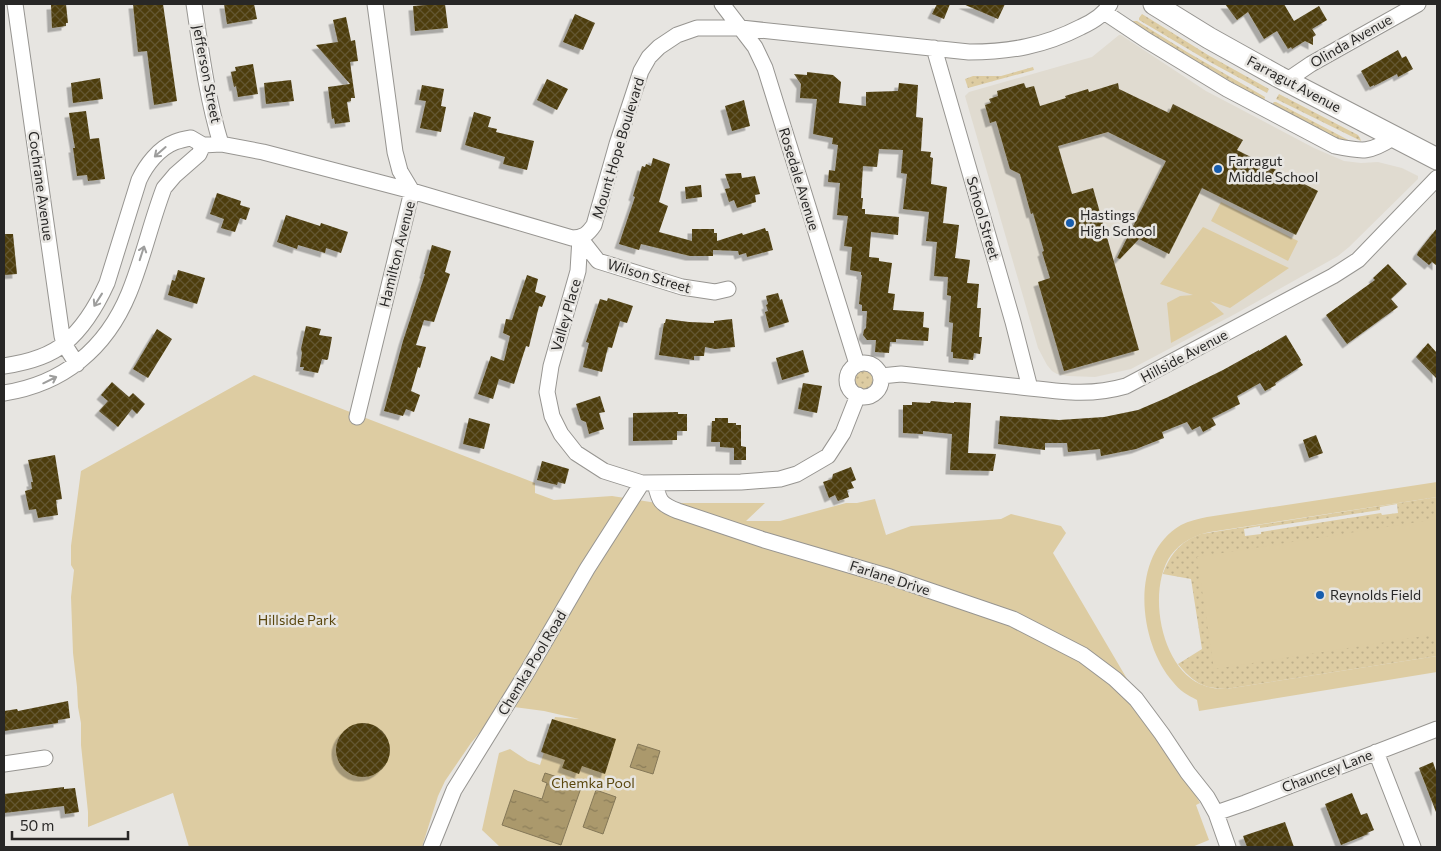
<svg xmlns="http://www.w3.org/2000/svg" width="1441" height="851" viewBox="0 0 1441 851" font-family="Commissioner,sans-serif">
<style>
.built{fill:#e0dbd0}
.grass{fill:url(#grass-dots);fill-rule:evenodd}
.green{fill:#ddcca2}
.water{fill:url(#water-ripples);stroke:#847757}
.building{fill:url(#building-cross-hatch);filter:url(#shadow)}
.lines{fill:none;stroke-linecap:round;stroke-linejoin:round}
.minor-casing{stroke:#979591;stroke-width:17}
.secondary-casing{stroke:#979591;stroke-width:23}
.minor{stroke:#fff;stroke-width:15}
.secondary{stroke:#fff;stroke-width:21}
.oneway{stroke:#9e9e9d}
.poi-dot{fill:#175dad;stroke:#e7e5e1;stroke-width:2}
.labels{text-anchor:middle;stroke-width:5;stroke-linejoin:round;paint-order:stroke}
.street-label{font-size:14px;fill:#282726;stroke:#e7e5e1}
.poi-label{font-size:14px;fill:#282726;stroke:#e7e5e1;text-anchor:start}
.park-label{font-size:14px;fill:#5a460d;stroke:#e7e5e1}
</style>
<defs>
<pattern id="grass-dots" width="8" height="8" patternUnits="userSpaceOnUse" patternTransform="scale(1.25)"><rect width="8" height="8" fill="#ddcca2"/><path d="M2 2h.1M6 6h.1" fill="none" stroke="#beaf8b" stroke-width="1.8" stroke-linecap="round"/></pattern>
<pattern id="water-ripples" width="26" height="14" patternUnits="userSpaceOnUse" patternTransform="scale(1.25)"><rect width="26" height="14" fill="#ab996c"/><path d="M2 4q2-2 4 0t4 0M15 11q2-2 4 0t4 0" fill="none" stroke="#8b7d59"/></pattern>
<pattern id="building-cross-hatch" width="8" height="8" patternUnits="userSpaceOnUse" patternTransform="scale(1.25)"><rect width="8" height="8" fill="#4d3d0f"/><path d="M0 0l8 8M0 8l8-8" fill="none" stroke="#645732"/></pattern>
<filter id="shadow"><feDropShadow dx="-4.5" dy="4.5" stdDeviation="0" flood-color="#0004"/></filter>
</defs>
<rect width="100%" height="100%" fill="#e7e5e1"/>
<path class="built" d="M1119,35H1121L1206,91L1314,148L1344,161L1361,163L1378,162L1402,168L1418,176V179L1349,247L1338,256L1235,314L1131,369L1095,377L1068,376L1057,374L1052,371L1047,365L1038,348L965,96L969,92L1092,57Z"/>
<path class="grass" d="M1142,14L1208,55L1269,89L1267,93L1210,62L1139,20V18Z
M1133,21H1137L1187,52L1265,97L1264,101L1187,56L1134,23Z
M1033,67L1034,70L968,88L965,79L973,76H1001Z
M1279,94L1358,135L1360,138L1361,141L1276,99Z
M1274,102H1276L1356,144H1346L1272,105Z
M855 380a9 9 0 1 1 18 0a9 9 0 1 1-18 0Z
M1437,497V656L1226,689C1202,688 1193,682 1178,664L1202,649L1191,579L1163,574C1170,554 1181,541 1201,534ZM1397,504L1398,513L1382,515L1381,513L1261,532V534L1245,536L1244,529L1260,526V528L1380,510V507Z"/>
<path class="green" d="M1221,202L1298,241L1288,261L1211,221Z
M1203,227L1289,268L1230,308L1210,301L1224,314L1171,343L1167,303L1180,296L1193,295L1160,284Z
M254,375L535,483V493L554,500L612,496L657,503H765L746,521H780L846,503H857L875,499L886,535L911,526L1001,519L1011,514L1061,526L1066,533L1053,553L1200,803L1196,805L1209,840L1192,847H500L482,830L499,753L510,749L528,761L540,765L555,717L579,719L544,711L514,707L481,731L471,743L445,781L438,796L422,847H189L173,793L88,827V812L81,745V723L78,707L77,687L73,653L71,597L74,570L71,565V546L81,471Z
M1437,482V497L1210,532C1195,535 1181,542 1171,555C1147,589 1160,666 1200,684C1209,688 1217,689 1226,689L1437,656V672L1199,711L1197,700C1187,695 1179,690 1173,682C1138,642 1129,555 1181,525C1189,521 1198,519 1207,517Z
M1437,519V634L1214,669L1197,557Z"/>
<path class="water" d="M638,744L660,751L653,774L630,767Z
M545,773L582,785L561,845L502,825L514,790L542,799L547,783L542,781Z
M596,790L616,797L603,834L583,827Z"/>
<path class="building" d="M66,4L68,23H66V26L52,28L51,5Z
M133,4H163L177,101L154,105L147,51L138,52Z
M224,4H254L257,19L227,24Z
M437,4H445L448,28L415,31L413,6Z
M937,4H950L944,19L932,14Z
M963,4H1005L998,19Z
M1225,4H1284L1294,21L1319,6L1327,20L1312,29L1316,35L1313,37V45L1305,41L1292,49L1291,47L1288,49L1277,31L1264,39L1248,12L1237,20Z
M575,14L595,23L583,50L563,42Z
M346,17L351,41L355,40L358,61L350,62L355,98H351V101L347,102L350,122L335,124L334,118L332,119L328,87L350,84L316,45L338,42L333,20Z
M1398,50L1402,58L1406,56L1413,69L1398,77L1397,74L1374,86V85L1370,87L1361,71Z
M253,64L258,94L238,97L236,86L234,87L231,72L236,71L235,67Z
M807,72L833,75L841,82L839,103L866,106V92L898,91L899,83L918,85L916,117L923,118L921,151L931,152L930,157L933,158L931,184L947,187L943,223L959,225L955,258L970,260L967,283L979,284L977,308H981L979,337H982L980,354L974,353L973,360L953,358V352H951L953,325V323L949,322L951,296L947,295L948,277L934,276L937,242L926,241L929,212L903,209L907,174L901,173L903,150L879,149L877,167L863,166L861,198H863L862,209H865V214L899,217L898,235L871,232L869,257L879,258V261L892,263L888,293L895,294L893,310L924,312L923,327L929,328L928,341L896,339V342H890L889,353L875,352L876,340H867L863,335L864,330L866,328L867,311H862V305L859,304L862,275H861V272L850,270L852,247L844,246L848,216L837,215L840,183L828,182L829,170L835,171L838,145L832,144L833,138L813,134L817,99L800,98L801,84L794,74L807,75Z
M100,78L103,99L73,103L71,83Z
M547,79L568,89L557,110L537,100Z
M291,80L294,101L266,104L264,83Z
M1024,83L1026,88L1034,86L1040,106L1066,98L1065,96L1088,89L1089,92L1118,83L1119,89L1169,113L1173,104L1243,140L1237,150L1318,191L1296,235L1202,188L1169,254L1139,239L1120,259L1117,258L1166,161L1108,132L1058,146L1072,194L1093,188L1139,350L1064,371L1038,282L1050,278L1042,252L1044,251L1033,213L1031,214L1020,174L1010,169L996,121L990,123L985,105L991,103L989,99L998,96L997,91Z
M422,85L444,89L441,106L446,107L441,132L420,128L426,101L419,100Z
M744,100L750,126L732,131L725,106Z
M86,111L90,139L99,138L105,179L88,181L87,175L77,176L73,148H75L69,113Z
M474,112L491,117L488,127L497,129L496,132L534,141L527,170L503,164L505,157L465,145Z
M653,158L670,164L659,202L668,206L659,232L692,241V229H714V233H717V241L742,233L743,235L765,228L766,231H768L773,250L747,257L746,253L739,255L738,251L713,250V256H690L641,244L639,250L619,244L635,197L633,196L642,166L645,167L646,164L651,166Z
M741,173L742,178L755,176L760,194L755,195L756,202L737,208L734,200L729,202L725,189L730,188L725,174Z
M701,185L702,197L686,199L685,187Z
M217,193L241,201L240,205L250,208L246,220L240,218L235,232L221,228L224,219L210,214Z
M286,215L320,226L321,223L348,232L341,253L326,248L325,253L298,245L297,249L277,242Z
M1437,228V266L1432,262L1429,265L1417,255L1418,252Z
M4,234H13L17,274L4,275Z
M432,245L451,251L445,272L450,274L434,322L424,320L416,345L426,347L420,368L418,367L411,391L420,395L414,412L406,409L403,416L384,411L403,341L425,274H424Z
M1388,264L1407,284L1391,299L1398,307L1347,344L1326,315L1375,280L1373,278Z
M178,270L205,278L197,304L168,295L172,280L175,281Z
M527,275L538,279L535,292L546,296L542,307L539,306L529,347L526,346L514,384L499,379L493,399L478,394L491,356L504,361L510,336L503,333L506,319L512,320Z
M778,293L780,300L782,299L789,322L769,328L765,312L768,311L766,305L768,304L766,296Z
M608,298L633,306L627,323L620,321L612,348L608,347L602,372L583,367L589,343L586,342L600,299L607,301Z
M666,319L689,322L714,323V321L732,319L735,347L715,349L705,347L704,356H694V360L659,355L664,323H665Z
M306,326L321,329L319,335L332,337L328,359L327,360L322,359L318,373L303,370L304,367H300L302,353L301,349Z
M157,329L172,339L148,378L133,369Z
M1286,335L1301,360L1300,361L1303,365L1275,383L1276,385L1265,391L1260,383L1237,396L1240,404L1212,418L1216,425L1203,432L1200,426L1192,430L1187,422L1162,432L1164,438L1136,449L1101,456L1100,449L1068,452L1067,443H1045V450L998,444L1000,416L1059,420L1104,417L1138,410L1166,398L1223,370L1259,350V351Z
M1428,343L1437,353V379L1416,357Z
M803,350L809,372L782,380L776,358Z
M112,382L129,397L133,393L145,404L137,414L132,409L118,427L99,411L108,401L101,395Z
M803,383L822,386L817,413L798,409Z
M600,396L605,412L599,413L604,429L589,434L586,422L581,420L576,404Z
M931,401L954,403V402L971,403L968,453L996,454L993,471L950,470L952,434L923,431V434L903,433V405H912V402L930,403Z
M678,412V414H687V431H677V440L633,441V413Z
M469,418L490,424L484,449L463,444Z
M715,418H728V423H736V425H741V446L746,447V460H734V448L720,447V442H711L712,421H715Z
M1316,435L1323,453L1309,458L1303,440Z
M55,455L62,499L56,500L58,515L38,518L36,509L29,510L25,491L32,489L31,482H33L28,460Z
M542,461L569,469L565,484L558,482L557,485L537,480Z
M851,467L856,480L851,482L854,488L847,490L849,497L838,501L835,495L829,498L823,482L832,479L833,474Z
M68,701L70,718L58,720V723L4,731V711L17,709L18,711Z
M552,719L616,739L605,774L582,766L579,774L562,768L565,760L541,752Z
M336 750a27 27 0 1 1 54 0a27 27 0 1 1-54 0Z
M1433,762L1437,774L1436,812L1419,768Z
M64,787V789L75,788L79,812L65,814L64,806L4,813V794Z
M1352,793L1361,815L1367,813L1374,830L1367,833L1368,834L1341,845L1325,804Z
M1285,822L1294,847H1247L1243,836Z"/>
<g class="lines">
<defs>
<path id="minor" d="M15,4L62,336L64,344L77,364
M194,4C201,51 207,98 221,144
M722,4L755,47L765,68L857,364
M1104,12L1146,40L1227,89L1335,146C1363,152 1370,153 1394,137
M934,48L1013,322L1030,388
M1286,81L1311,64L1418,4
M580,238L578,271L551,366L547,392L552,416L561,434L576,453L604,471L642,483L741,482L780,479L797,474L828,456L843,433L858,395
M580,238L598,261L682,287L715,292L728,289
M847 380a17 17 0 1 1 34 0a17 17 0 1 1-34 0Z
M4,366C24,363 49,357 65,343C83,328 97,305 107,283L139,180C146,165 159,148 175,142C180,140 185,139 191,138L203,145L221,144L263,152L412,191L572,238C583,238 588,234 594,225L617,144L641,71L649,57L659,47L677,35L697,28H741L969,52C1010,52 1044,46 1081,27C1092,22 1104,15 1110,4
M881,376L901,374C938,378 975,382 1012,386C1053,390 1085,398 1126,386L1333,276L1358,260L1437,178
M4,393C63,384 106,349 129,293C143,259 151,222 164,188L175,175L199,154L203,145
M357,417L412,191L400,171L395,152L375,4
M655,483C659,501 660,504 678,511L764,540L890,577L1013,619L1083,655L1115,679L1136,699L1162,734L1188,773L1207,797L1216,813L1228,847
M1376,752L1413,847
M4,764L45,758
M1216,813L1245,803L1437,729
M431,847L454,790L527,672L587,569L642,483"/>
<path id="secondary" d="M1154,4L1209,38L1279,77L1437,159"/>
</defs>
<use href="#minor" class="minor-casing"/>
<use href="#secondary" class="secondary-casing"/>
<use href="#minor" class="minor"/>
<use href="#secondary" class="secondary"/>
</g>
<defs><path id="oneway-shaft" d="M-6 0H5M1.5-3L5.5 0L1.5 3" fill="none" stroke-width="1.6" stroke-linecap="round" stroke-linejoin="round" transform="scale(1.25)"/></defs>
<g class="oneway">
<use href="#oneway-shaft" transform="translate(160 152) rotate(139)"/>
<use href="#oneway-shaft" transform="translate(142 253) rotate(-72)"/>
<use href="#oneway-shaft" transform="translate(98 300) rotate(122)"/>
<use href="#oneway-shaft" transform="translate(50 380) rotate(-26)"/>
</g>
<g class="poi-dot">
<circle cx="1218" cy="169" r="5"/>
<circle cx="1070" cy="223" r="5"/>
<circle cx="1320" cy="595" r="5"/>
</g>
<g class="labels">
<g class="street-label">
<text transform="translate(1351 41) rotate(-30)" y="5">Olinda Avenue</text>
<text transform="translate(207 74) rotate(79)" y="5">Jefferson Street</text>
<text transform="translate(1294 84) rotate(28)" y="5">Farragut Avenue</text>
<text transform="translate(618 148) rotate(-73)" y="5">Mount Hope Boulevard</text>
<text transform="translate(799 179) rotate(73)" y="5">Rosedale Avenue</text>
<text transform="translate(41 186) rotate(82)" y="5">Cochrane Avenue</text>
<text transform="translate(983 218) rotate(74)" y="5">School Street</text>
<text transform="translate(397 254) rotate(-76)" y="5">Hamilton Avenue</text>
<text transform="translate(649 276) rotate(17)" y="5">Wilson Street</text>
<text transform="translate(566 315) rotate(-74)" y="5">Valley Place</text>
<text transform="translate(1184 356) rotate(-28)" y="5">Hillside Avenue</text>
<text transform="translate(890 578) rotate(18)" y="5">Farlane Drive</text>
<text transform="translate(532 663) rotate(-59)" y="5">Chemka Pool Road</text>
<text transform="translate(1327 771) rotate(-21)" y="5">Chauncey Lane</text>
</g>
<g class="poi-label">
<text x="1228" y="166">Farragut<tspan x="1228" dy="16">Middle School</tspan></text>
<text x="1080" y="220">Hastings<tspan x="1080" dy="16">High School</tspan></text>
<text x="1330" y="600">Reynolds Field</text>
</g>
<g class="park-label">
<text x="297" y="625">Hillside Park</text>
<text x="593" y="788">Chemka Pool</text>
</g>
</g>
<rect width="1441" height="851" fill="none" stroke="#282726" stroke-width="10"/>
<path d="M12 831v8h116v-8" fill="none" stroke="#282726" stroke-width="2.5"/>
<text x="20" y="831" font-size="15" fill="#282726" stroke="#e7e5e1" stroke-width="4" paint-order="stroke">50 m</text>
</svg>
